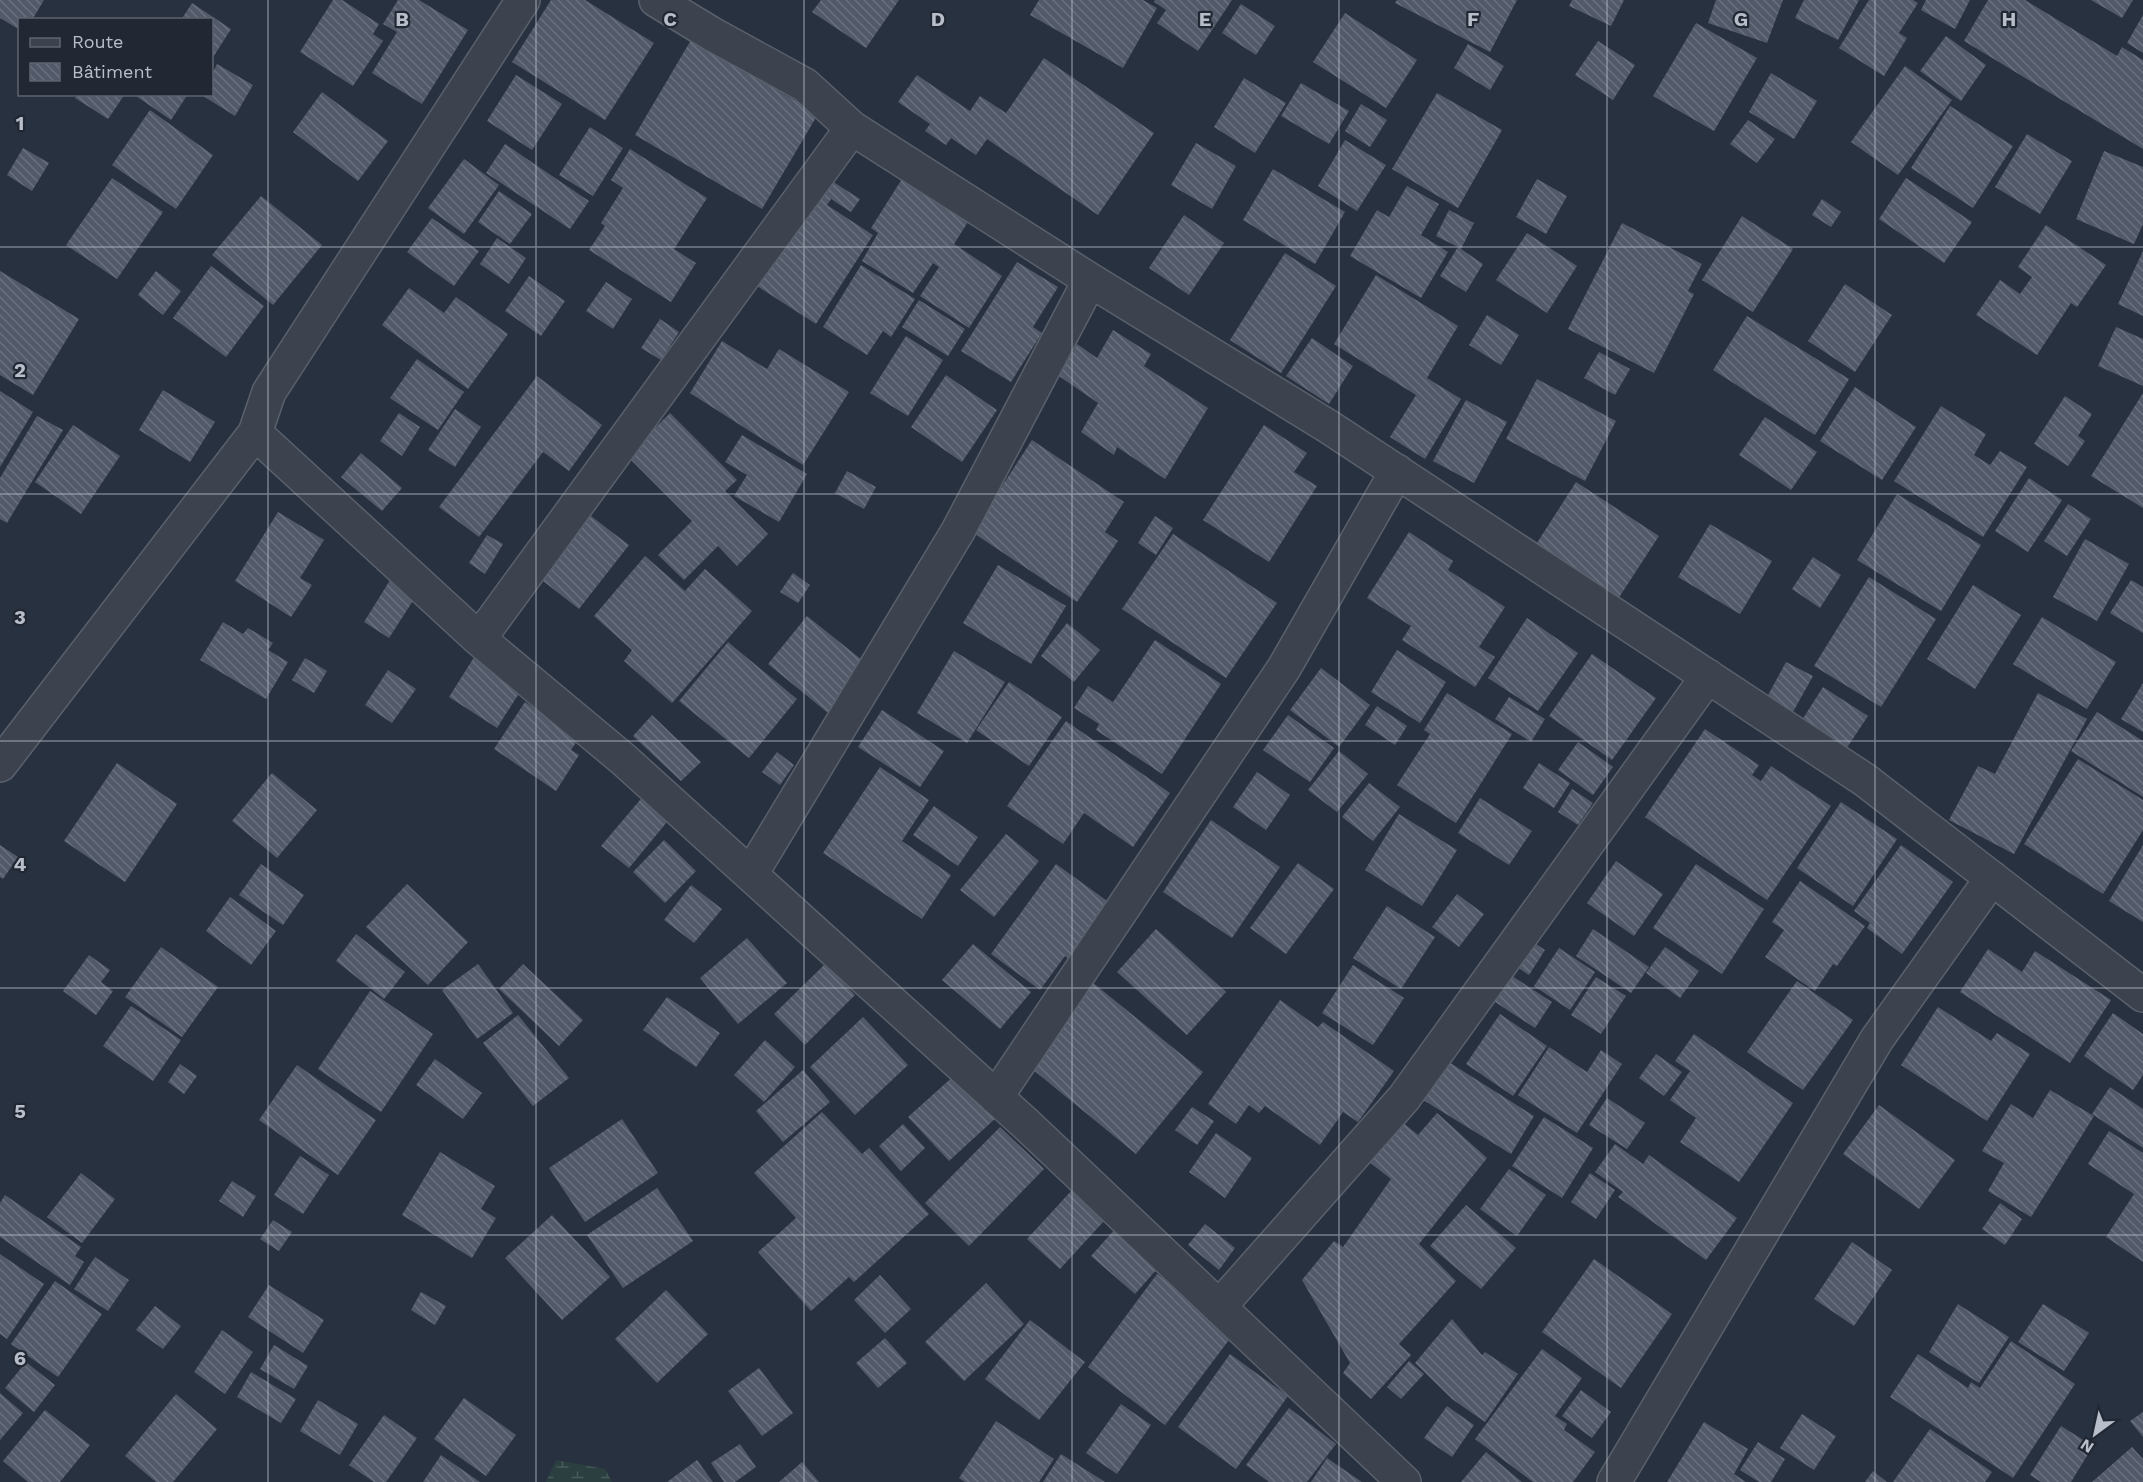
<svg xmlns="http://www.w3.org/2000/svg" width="2143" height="1482" viewBox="0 0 2143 1482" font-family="'Work Sans',sans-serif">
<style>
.wetland{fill:url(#wetland-marsh)}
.building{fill:url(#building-back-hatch)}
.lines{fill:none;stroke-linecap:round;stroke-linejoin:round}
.street-casing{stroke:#5a616d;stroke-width:36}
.street{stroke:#3c434f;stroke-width:33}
.grid{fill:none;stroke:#b9bfca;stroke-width:1.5;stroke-opacity:0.55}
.grid-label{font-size:20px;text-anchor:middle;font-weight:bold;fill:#b9bfca;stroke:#212834;stroke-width:4.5;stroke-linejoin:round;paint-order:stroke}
</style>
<defs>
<pattern id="wetland-marsh" width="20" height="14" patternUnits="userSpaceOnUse" patternTransform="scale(1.5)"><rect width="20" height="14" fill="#2b3f41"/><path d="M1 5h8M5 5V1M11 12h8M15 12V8" fill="none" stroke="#48595b"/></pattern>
<pattern id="building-back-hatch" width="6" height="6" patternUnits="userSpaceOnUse" patternTransform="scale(1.5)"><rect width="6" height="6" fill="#525a6a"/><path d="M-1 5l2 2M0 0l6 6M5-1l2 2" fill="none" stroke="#69707e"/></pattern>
</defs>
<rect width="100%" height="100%" fill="#28313f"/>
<path class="wetland" d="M556,1460L605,1469L612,1482H546Z"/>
<path class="building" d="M0,0H44L32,20H20V30L0,18Z
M333,0H342L379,24L373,34L383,41L353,86L300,52Z
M398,0H419L468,30L422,104L372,73L397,32L383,24Z
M551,0H585L654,43L605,120L512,62Z
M821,0H899L866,48L812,12Z
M1039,0H1143L1157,8L1123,68L1030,15Z
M1155,0H1232L1198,51L1157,23L1166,10L1154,2Z
M1397,0H1517L1490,52L1395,3Z
M1572,0H1624L1611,26L1569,6Z
M1716,0H1783L1767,43L1708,23Z
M1804,0H1859L1838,40L1795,18Z
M1869,0H1913L1918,3L1899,33L1907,38L1884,76L1839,48Z
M1926,0H1970L1955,29L1921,10Z
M1988,0H2025L2117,56L2122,47L2143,60V149L1964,41Z
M2091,0H2133L2122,18Z
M192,3L231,29L212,59V20H181Z
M1241,4L1275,26L1256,55L1222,33Z
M1345,13L1417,60L1386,108L1313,62Z
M2143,15V53L2127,43Z
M1696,23L1757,58L1714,131L1653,96Z
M1946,36L1986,65L1961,101L1920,71Z
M691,40L818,114L762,209L635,135Z
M1598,41L1635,65L1613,100L1575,75Z
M1468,44L1504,66L1490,90L1454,68Z
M1044,58L1154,133L1098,215L987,139L976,155L951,138L946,145L925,131L930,124L898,102L917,75L970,111L980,96L1006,113Z
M217,64L253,85L235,116L200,94H212V74Z
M1905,66L1952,100L1898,175L1851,142Z
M1771,73L1817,101L1794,139L1749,112Z
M516,75L562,104L532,150L487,121Z
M1244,78L1286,103L1255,153L1214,127Z
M1301,83L1349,111L1329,144L1281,116Z
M322,92L388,141L358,181L293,132Z
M1437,93L1502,130L1458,208L1392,169Z
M78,94H125L108,119L75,98Z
M133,94H188L171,120Z
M1361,104L1387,120L1370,147L1345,131Z
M1950,106L2013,146L1973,208L1911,168Z
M150,110L213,155L176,209L112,165Z
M1748,120L1775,139L1757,163L1730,144Z
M590,127L623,148L593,196L559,175Z
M2027,134L2072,161L2040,214L1995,187Z
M1345,140L1386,165L1357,211L1318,186Z
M1196,143L1236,166L1212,209L1171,185Z
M505,144L589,201L570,229L486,173Z
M23,148L49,163L32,191L7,175Z
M630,149L707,198L674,249L696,263L671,302L589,250L605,226L601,223L623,188L611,180Z
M2104,151L2143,167V224L2134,244L2076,219Z
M464,159L499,185L464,234L428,208Z
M1273,169L1345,212L1315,264L1243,220Z
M907,171L973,214L954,244L1002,276L969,328L920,296L939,267L933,263L913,293L862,261L878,233L871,228Z
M824,176L860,199L851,212L831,199L827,205L873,235L816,324L754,284Z
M112,178L163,212L117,279L66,245Z
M1906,178L1972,222L1944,263L1879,219Z
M1537,179L1567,196L1546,234L1516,217Z
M1407,186L1439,204L1421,235L1448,252L1421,298L1350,256L1377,210L1389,217Z
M499,191L532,214L510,244L478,222Z
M261,196L322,245L273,305L212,255Z
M1822,199L1841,212L1831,227L1812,215Z
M1449,210L1474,223L1461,249L1483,264L1466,292L1440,276L1458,247L1436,236Z
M1184,215L1224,243L1189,295L1149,268Z
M1742,216L1793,249L1753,312L1702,280Z
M432,218L479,251L454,286L407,252Z
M1622,223L1702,264L1688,291L1694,294L1654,373L1568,329Z
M2046,225L2106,265L2077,307L2071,303L2037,355L1976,315L2000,280L2020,294L2032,277L2018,267Z
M1527,233L1577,266L1547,313L1496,280Z
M497,238L526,258L509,284L480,264Z
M2143,251V316L2118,304Z
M1285,253L1336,286L1281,373L1230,340Z
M1017,262L1058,287L1033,327L1042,333L1011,382L961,351Z
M861,265L915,299L891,337L883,331L867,355L823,327Z
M211,266L264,306L226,357L173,318Z
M0,271L79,319L33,395L0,375Z
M156,271L181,291L163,315L138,295Z
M1376,275L1458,326L1427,378L1461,399L1425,459L1390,437L1416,395L1334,344Z
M529,276L565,301L541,336L505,311Z
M606,282L632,299L613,329L586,311Z
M1845,284L1892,315L1855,372L1808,341Z
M409,288L444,313L456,297L508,334L468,389L382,325Z
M919,300L965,329L948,356L902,327Z
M1487,315L1519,335L1501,365L1469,345Z
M1747,316L1849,379L1815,435L1713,370Z
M660,319L679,332L661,360L641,348Z
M2116,327L2143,339V386L2098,366Z
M1113,330L1151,354L1144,366L1208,408L1165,479L1117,447L1114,455L1081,432L1098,403L1059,376L1077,344L1097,358Z
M906,336L943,360L908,416L870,393Z
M1312,338L1353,366L1329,404L1286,376Z
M722,341L767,369L779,349L849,392L803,465L690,393Z
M1599,352L1630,369L1615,395L1584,378Z
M417,359L464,392L438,430L390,398Z
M946,375L997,410L962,462L911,427Z
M537,376L602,425L569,471L543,452L479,537L439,507Z
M1537,379L1616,421L1585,481L1506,439Z
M1855,387L1916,427L1882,480L1820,441Z
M163,390L215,422L190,462L139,430Z
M0,391L33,412L0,467Z
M2143,393V508L2091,476Z
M2065,396L2092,414L2078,436L2085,441L2068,466L2034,444Z
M1466,400L1507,422L1474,483L1433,461Z
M1941,406L1986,434L1974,455L1990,465L2000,451L2027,467L1983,537L1894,481Z
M455,409L481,427L455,467L428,450Z
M399,413L420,427L402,456L380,441Z
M670,413L737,480L725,491L768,534L737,566L718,546L684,580L658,555L692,521L627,456Z
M37,416L63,430L7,523L0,519V478Z
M1765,417L1817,452L1791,490L1739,455Z
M73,425L120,456L81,514L35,482Z
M1264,425L1307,453L1294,472L1317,486L1269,562L1203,520Z
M742,435L807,474L779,522L734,496L747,475L725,462Z
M1032,440L1124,502L1105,532L1118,541L1077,602L972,532Z
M361,453L402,488L382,511L341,477Z
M847,471L876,487L864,509L835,493Z
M2029,478L2062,500L2028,552L1995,531Z
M1576,482L1659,536L1618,599L1535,546Z
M1897,494L1981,545L1941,611L1857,560Z
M2068,504L2091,519L2067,556L2044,541Z
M583,510L629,545L579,609L534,574Z
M278,512L324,540L300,578L312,585L291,617L235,581Z
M1155,516L1173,528L1156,555L1138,543Z
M1710,524L1772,561L1740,614L1678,577Z
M1409,532L1453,561L1448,570L1505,607L1479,647L1495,657L1475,687L1402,640L1411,626L1367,598Z
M1173,534L1277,603L1226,678L1122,609Z
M487,535L503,544L485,574L469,563Z
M2085,539L2129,564L2097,621L2053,597Z
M645,556L685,591L705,569L752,611L672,703L624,661L632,650L594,616Z
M1813,557L1841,575L1820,608L1792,589Z
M998,565L1066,606L1031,664L963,623Z
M793,573L810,585L798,603L780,592Z
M392,577L418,593L389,638L364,622Z
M1869,577L1936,619L1881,707L1814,666Z
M2131,580L2143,587V633L2110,613Z
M1973,585L2021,615L1975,689L1927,659Z
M807,616L862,660L854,669L865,677L833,717L768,664Z
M2042,617L2116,662L2087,709L2013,664Z
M1527,618L1578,653L1538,711L1488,678Z
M223,622L243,634L248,628L273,643L268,650L288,662L266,699L200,660Z
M1067,623L1100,650L1074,682L1041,656Z
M1155,640L1221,684L1162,774L1096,730L1099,724L1074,708L1088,686L1113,702Z
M728,642L797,699L749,758L679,701Z
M1397,650L1446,682L1420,723L1371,692Z
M954,651L1005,682L967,743L917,713Z
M476,654L525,684L497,728L449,697Z
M1592,654L1656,698L1612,760L1549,716Z
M305,658L327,671L314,693L292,680Z
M1786,662L1813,676L1793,712L1767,697Z
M1321,668L1370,705L1339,747L1290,710Z
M388,670L416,689L392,723L365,705Z
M1009,682L1062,717L1029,766L976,730Z
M2143,683V732L2121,719Z
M1823,687L1868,716L1846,749L1802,720Z
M1447,693L1512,734L1456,823L1397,785L1430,734L1424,730Z
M2038,693L2087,719L2014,854L1949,820L1978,766L1995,774Z
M1509,697L1545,719L1531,742L1495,719Z
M525,702L579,738L571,750L579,755L556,791L494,749Z
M1377,706L1407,726L1395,745L1365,725Z
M882,710L944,751L920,787L858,747Z
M2097,712L2143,741V797L2071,751Z
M652,715L701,762L681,781L633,736Z
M1288,715L1334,748L1310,782L1263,750Z
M1066,721L1170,793L1133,847L1084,813L1063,844L1007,806Z
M1705,729L1759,765L1752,775L1761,781L1771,766L1831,806L1767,900L1645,817Z
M1578,742L1613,767L1593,795L1558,770Z
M1339,751L1368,774L1337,812L1308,790Z
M777,752L794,765L780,785L762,772Z
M2078,759L2143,800V830L2103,894L2024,844Z
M117,763L177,804L125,882L64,841Z
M1539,763L1570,783L1554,808L1523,788Z
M880,767L929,800L902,841L951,875L922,919L823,853Z
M1257,772L1290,795L1266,830L1233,807Z
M272,773L317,810L277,858L232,821Z
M1369,783L1400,807L1373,841L1342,817Z
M1572,789L1593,803L1578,825L1558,812Z
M645,794L672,816L629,868L601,846Z
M1480,798L1532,831L1509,865L1458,833Z
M1841,802L1897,839L1853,906L1797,868Z
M934,806L978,837L958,866L913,835Z
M1399,814L1457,850L1422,906L1365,870Z
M1211,820L1280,867L1232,938L1163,892Z
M1006,834L1039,861L994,917L960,890Z
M664,840L696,871L665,903L633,872Z
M0,845L18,857L3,879L0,877Z
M1901,845L1953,882L1902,954L1867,928L1870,923L1854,911Z
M2143,845V922L2109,901Z
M1616,861L1663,894L1634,936L1587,903Z
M1298,863L1334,889L1286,954L1250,928Z
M261,864L304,895L283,925L239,895Z
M1056,864L1110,903L1070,960L1065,956L1040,990L991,954Z
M1696,864L1764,909L1722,974L1653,928Z
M1800,881L1865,926L1837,966L1833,964L1815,991L1765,957L1784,930L1772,922Z
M407,884L468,942L428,985L366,927Z
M691,885L722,909L694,943L664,920Z
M1457,894L1484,914L1459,947L1432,927Z
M230,897L276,931L251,965L206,931Z
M1387,906L1435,937L1401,989L1353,958Z
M1156,929L1226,992L1187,1035L1117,972Z
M1593,929L1649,967L1631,993L1576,956Z
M356,934L405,972L384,999L336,961Z
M1524,936L1545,950L1529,975L1508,961Z
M747,938L787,983L738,1024L700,978Z
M973,944L1031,992L1000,1029L942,980Z
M161,947L218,987L182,1037L125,997Z
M1665,947L1699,971L1680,998L1646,973Z
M1559,948L1595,972L1570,1010L1534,986Z
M1988,949L2022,972L2035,951L2111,1000L2070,1063L1960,992Z
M89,955L110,970L101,982L113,991L96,1015L63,991Z
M478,964L513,1013L477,1039L442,990Z
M523,964L583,1020L559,1046L499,989Z
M825,964L855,995L805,1045L774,1014Z
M1353,965L1404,998L1373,1045L1322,1013Z
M1512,976L1552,1002L1535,1028L1495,1002Z
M1596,977L1626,996L1601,1034L1571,1015Z
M1797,981L1853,1020L1803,1090L1747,1052Z
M1092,982L1203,1072L1136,1154L1026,1064Z
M370,991L433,1034L381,1112L318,1069Z
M667,997L720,1033L696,1067L643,1030Z
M1280,1000L1318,1027L1323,1022L1394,1071L1358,1122L1343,1112L1320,1145L1265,1106L1259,1113L1249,1105L1236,1124L1208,1104Z
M131,1006L181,1040L153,1081L103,1046Z
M1938,1007L1991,1041L1997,1033L2030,1054L1987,1121L1901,1065Z
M2113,1013L2143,1034V1075L2133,1090L2084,1056Z
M1500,1014L1547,1046L1513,1096L1466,1064Z
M518,1015L569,1078L533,1106L483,1043Z
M863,1017L908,1065L855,1115L810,1067Z
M1694,1034L1793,1103L1739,1182L1680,1142L1696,1118L1670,1100L1690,1071L1675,1061Z
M765,1040L795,1067L764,1102L734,1075Z
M1549,1047L1587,1072L1601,1050L1622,1064L1577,1133L1518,1095Z
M1656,1054L1682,1072L1664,1096L1639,1078Z
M435,1059L482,1093L463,1119L416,1085Z
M1444,1059L1534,1116L1511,1154L1420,1098Z
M180,1064L197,1076L184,1094L168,1082Z
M297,1065L376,1120L338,1175L259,1120Z
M803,1070L830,1102L783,1142L756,1111Z
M957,1073L997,1117L949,1161L908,1117Z
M2110,1087L2143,1109V1148L2092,1114Z
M2050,1090L2094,1116L2031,1217L1988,1191L2004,1163L1982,1151L2011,1104L2033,1118Z
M1607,1098L1645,1123L1627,1149L1589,1125Z
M1879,1105L1955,1160L1919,1209L1843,1154Z
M1192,1107L1214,1121L1197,1145L1175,1130Z
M822,1112L862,1154L869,1148L929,1214L854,1282L849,1277L811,1311L758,1252L796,1218L754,1173Z
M1437,1113L1487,1158L1419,1244L1456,1281L1399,1344L1411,1355L1371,1399L1343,1373L1350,1363L1302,1280L1334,1241L1343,1247L1391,1179L1369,1162L1401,1121L1418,1135Z
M1544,1117L1593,1148L1562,1198L1512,1166Z
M622,1119L658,1173L585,1222L549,1168Z
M903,1124L925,1148L901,1171L879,1146Z
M1000,1127L1044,1169L969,1246L925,1203Z
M2109,1131L2143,1153V1262L2106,1237L2134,1194L2088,1164Z
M1216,1133L1252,1158L1225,1198L1189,1172Z
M1615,1144L1643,1164L1649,1155L1737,1218L1706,1260L1618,1197L1623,1192L1595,1172Z
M440,1152L495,1186L481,1209L496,1218L472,1258L402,1215Z
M300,1156L329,1175L303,1214L274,1195Z
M1509,1169L1546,1195L1517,1236L1480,1209Z
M81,1173L115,1199L82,1243L47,1217Z
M1590,1173L1615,1190L1596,1219L1571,1202Z
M232,1181L256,1196L243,1217L219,1201Z
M657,1188L693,1241L623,1288L587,1235Z
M1072,1190L1105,1220L1060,1269L1027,1239Z
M5,1195L81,1247L75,1256L84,1262L70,1285L0,1237V1203Z
M2000,1203L2022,1219L2005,1245L1982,1229Z
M1466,1205L1516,1248L1481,1289L1430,1246Z
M552,1215L610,1277L562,1320L505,1258Z
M273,1220L292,1232L279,1251L260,1239Z
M1205,1224L1235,1248L1219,1270L1188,1245Z
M1115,1229L1158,1268L1135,1294L1091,1256Z
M1852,1242L1892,1270L1854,1326L1814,1299Z
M0,1254L44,1284L7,1339L0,1334Z
M95,1257L129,1280L108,1311L74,1289Z
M1594,1259L1672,1314L1621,1388L1542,1332Z
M1157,1274L1235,1332L1165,1425L1088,1367Z
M880,1275L911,1309L885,1333L854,1300Z
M55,1281L102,1314L58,1377L11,1344Z
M986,1283L1024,1324L964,1381L925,1342Z
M269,1285L324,1320L303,1353L248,1317Z
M666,1290L708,1334L657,1383L615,1339Z
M421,1292L446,1306L435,1325L411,1310Z
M1958,1304L2009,1337L1979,1383L1929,1352Z
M2043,1304L2089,1333L2064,1371L2018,1342Z
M155,1306L181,1326L163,1349L136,1330Z
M1452,1319L1482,1355L1485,1352L1518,1374L1485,1422L1452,1399L1415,1363Z
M1030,1320L1085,1362L1039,1420L985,1379Z
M222,1330L253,1352L225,1394L194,1372Z
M885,1338L907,1363L878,1388L856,1363Z
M2011,1341L2075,1384L2013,1478L1890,1397L1918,1354L1968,1388L1971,1382L1980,1388Z
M274,1345L308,1366L294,1389L260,1369Z
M1542,1349L1582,1378L1555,1416L1567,1424L1564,1430L1595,1452L1573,1482H1533L1475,1439Z
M1230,1354L1288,1396L1236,1469L1178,1427Z
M1409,1361L1424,1374L1401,1399L1387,1387Z
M26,1362L55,1385L34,1412L5,1388Z
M759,1368L793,1413L762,1436L728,1391Z
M251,1372L296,1399L281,1423L237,1397Z
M1581,1390L1611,1412L1592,1438L1562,1416Z
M0,1393L23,1413L0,1440Z
M176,1394L217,1429L173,1482H156L125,1456Z
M464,1398L516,1435L486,1476L434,1439Z
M318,1400L358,1424L340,1455L300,1431Z
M1121,1404L1151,1425L1117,1474L1086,1453Z
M1447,1406L1474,1425L1452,1457L1424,1438Z
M1289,1408L1336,1444L1307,1482H1269L1246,1465Z
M45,1410L90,1445L60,1482H28L3,1461Z
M2143,1412V1437L2130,1421Z
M1802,1414L1836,1436L1814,1470L1780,1448Z
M384,1415L417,1438L386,1482H374L349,1465Z
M996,1421L1054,1459L1039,1482H965L959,1478Z
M1704,1422L1748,1449L1734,1474L1746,1482H1667Z
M2061,1426L2093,1446L2071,1482H2041L2030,1475Z
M1930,1429L1992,1472L1985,1482H1893Z
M1758,1442L1785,1459L1771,1482H1759L1740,1470Z
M740,1444L756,1467L735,1482H724L711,1463Z
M2132,1447L2143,1459V1482H2092Z
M1486,1452L1522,1482H1461Z
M1061,1454L1105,1482H1043Z
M441,1455L480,1482H423Z
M1327,1458L1362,1482H1311Z
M697,1460L713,1482H667Z
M802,1462L819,1482H779Z
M1873,1471L1887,1482H1865Z"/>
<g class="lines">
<defs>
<path id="street" d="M523,0L269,392L255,433L479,639L623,759L1026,1124L1404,1482
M656,0L712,34L805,85L852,128L1090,280L1329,427L1865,780L2143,995
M479,639L852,128
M0,765L255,433
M751,874L958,531L1090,280
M996,1097L1284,668L1397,471
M1219,1307L1404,1098L1708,676
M1614,1482L1877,1039L1992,878"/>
</defs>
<use href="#street" class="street-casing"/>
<use href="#street" class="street"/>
</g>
<path class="grid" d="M268,0V1482M536,0V1482M804,0V1482M1072,0V1482M1339,0V1482M1607,0V1482M1875,0V1482M0,247H2143M0,494H2143M0,741H2143M0,988H2143M0,1235H2143"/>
<g class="grid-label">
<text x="402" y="26">B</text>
<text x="670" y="26">C</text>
<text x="938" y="26">D</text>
<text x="1205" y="26">E</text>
<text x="1473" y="26">F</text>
<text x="1741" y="26">G</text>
<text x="2009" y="26">H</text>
<text x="20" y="130">1</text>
<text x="20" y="377">2</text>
<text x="20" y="624">3</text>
<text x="20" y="871">4</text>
<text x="20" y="1118">5</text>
<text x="20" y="1365">6</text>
</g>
<rect x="18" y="18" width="195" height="78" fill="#212834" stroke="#5e6470" stroke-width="1.5"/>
<rect x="30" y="38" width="30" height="9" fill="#3c434f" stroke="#5e6470" stroke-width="1.5"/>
<text x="72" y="48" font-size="18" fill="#b9bfca">Route</text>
<rect x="30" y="63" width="30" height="18" fill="url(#building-back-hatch)" stroke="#5e6470" stroke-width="1.5"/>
<text x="72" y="78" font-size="18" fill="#b9bfca">Bâtiment</text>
<g transform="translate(2095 1434) rotate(213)" stroke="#212834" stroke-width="4.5" paint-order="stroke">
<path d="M0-4.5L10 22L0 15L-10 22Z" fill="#b9bfca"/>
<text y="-9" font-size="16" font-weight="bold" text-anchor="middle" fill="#b9bfca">N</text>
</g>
</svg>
